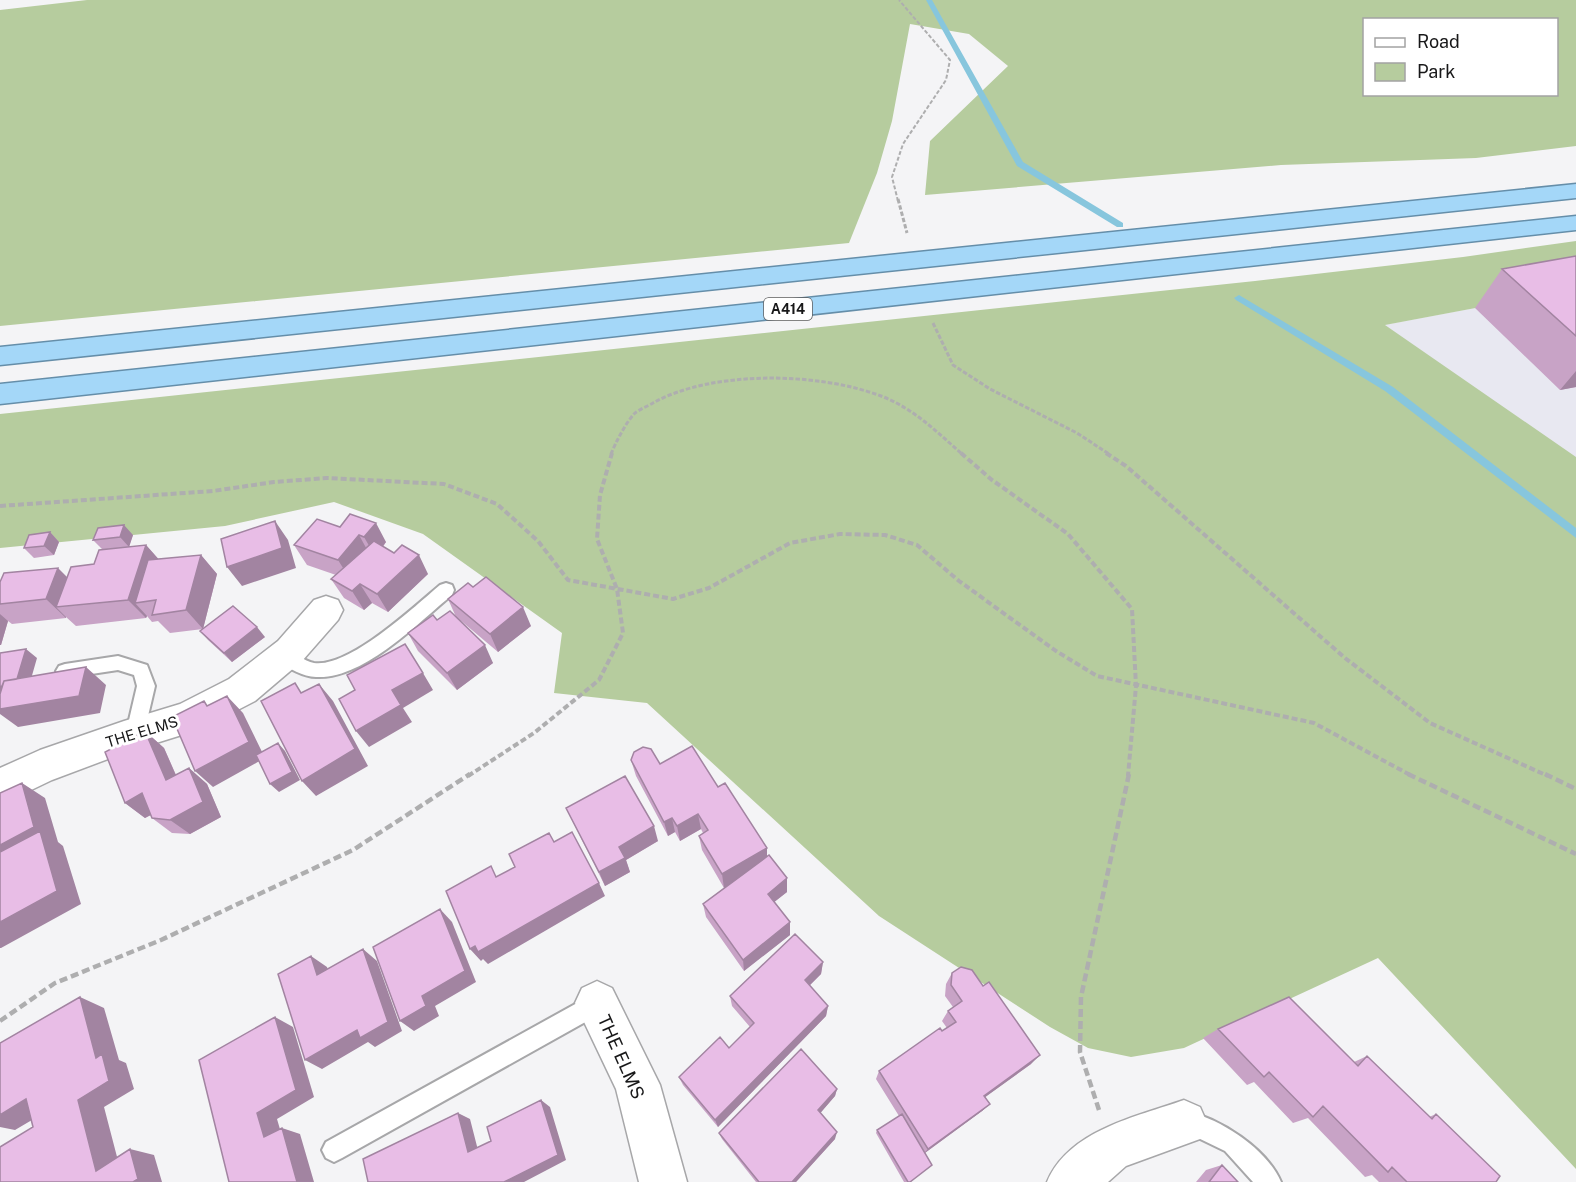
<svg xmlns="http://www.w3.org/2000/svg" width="1576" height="1182" viewBox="0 0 1576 1182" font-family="'Public Sans',sans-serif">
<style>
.built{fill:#e8e8f1}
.green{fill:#b6cc9e;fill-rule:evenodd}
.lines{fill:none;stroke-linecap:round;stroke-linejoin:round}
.stream{fill:#87c6dd;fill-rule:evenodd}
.service-casing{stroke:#a7a7a9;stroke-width:4}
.minor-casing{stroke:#a7a7a9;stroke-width:3}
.trunk-casing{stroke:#658ea9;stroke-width:3}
.path-far3{stroke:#aeaeaf;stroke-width:2;stroke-dasharray:4 2;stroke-linecap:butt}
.path-far2{stroke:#aeaeaf;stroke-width:3;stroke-dasharray:4.5 2;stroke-linecap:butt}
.path-far1{stroke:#aeaeaf;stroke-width:4;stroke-dasharray:6 3;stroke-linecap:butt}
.path{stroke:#aeaeaf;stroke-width:4.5;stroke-dasharray:8 4;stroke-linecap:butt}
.service{fill:#fff;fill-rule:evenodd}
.minor{fill:#fff;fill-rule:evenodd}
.trunk{fill:#a4d7f8;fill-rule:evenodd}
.wall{fill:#c8a3c6}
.shaded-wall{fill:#a284a1}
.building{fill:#e8bde6;stroke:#a284a1;stroke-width:1.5}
.labels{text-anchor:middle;stroke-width:6;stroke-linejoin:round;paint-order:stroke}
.shield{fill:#fff;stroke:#5d5d5e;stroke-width:1.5}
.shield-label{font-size:14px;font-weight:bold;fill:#181819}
.street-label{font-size:15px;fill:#181819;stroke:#fff}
.near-street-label{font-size:18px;fill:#181819;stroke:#fff}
</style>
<rect width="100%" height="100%" fill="#f4f4f6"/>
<path class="built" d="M1576,292V459L1384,325L1475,308Z"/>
<path class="green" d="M87,0H1576V146L1476,158L1281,165L925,195L930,141L1008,66L969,34L910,24L892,121L877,173L849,243L0,326V10ZM1364,20H1556V94H1364Z
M1576,241V289L1385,325L1576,457V1169L1378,958L1184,1048L1131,1057L1088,1048L1050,1027L879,916L647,703L554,693L562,633L423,534L334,502L225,526L0,548V414L1255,281L1463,257Z"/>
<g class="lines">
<path class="stream" d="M926,0H932L1023,162L1123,223V227H1117L1017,166Z
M1239,295L1393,387L1576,528V538L1385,391L1236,300L1234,298Z"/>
<defs>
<path id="service" d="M446,583L452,585L454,590L452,595C418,623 363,680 316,677C303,677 289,668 278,661L275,656L278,651L284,649C294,652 304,661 314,663C349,668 414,607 440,585Z
M118,656L147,665L155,686L144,733L141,739L135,741L129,739L126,733L137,686L134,675L118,670L65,678L59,676L56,671L59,666L65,664Z
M597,992L605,995L608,1003L605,1011L342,1158L334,1162L326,1158L322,1150L326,1142Z
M1185,1111C1220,1118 1267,1149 1281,1182H1253L1225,1151L1194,1136L1177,1131L1173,1123L1177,1115Z"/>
<path id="minor" d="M326,596L338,600L343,610L338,620L302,661L255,701L201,729L124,753L52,780L0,805V768L40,750L124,721L180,704L229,679L278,641L314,600Z
M597,981L612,988L660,1085L687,1182H639L616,1089L575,1003L582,988Z
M1184,1100L1200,1107L1207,1123L1200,1139L1126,1166L1108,1182H1047C1069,1130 1136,1117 1184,1100Z"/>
<path id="trunk" d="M1576,184V198L0,365V347Z
M1576,216V230L0,404V384Z"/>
</defs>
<use href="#service" class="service-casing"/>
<use href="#minor" class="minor-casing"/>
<use href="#trunk" class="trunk-casing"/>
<path class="path-far3" d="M898,201L892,177L903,144L946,80L950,60L899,0"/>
<path class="path-far2" d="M898,199L907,233
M933,323L953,365L990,389L1077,433L1109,454
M611,454C616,442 625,424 634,414C638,410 648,406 653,403C712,370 818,372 881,396C913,408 937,432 962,454"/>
<path class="path-far1" d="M961,453L992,480L1068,534L1132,609L1136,686L1128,776
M1106,453L1126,466L1345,658L1430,723L1548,776
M0,506L213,491L274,482L327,478L444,484L497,504L538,541L568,580L673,599L709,588L790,543L840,534L885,535L917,545L959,581L1056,651L1097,676L1314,723L1412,776
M468,776L534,733L599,680L623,633L617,589L597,539L600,495L612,453"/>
<path class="path" d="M1408,774L1576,854
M1545,774L1576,789
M0,1021L55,983L161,940L353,850L470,774
M1099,1110L1080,1052L1081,997L1129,774"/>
<use href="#service" class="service"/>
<use href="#minor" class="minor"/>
<use href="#trunk" class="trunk"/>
</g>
<path class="wall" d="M1576,256V387L1560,390L1475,308L1502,269Z
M340,527L386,542L383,547L428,574L388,612L372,603L364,610L344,598L331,579L336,575L307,565L294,545Z
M50,532L59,542L54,555L34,558L24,548Z
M133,535L129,547L146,545L158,559L201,555L217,574L203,629L170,633L158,621L152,622L147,616L146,618L76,626L66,617V618L12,624L8,621L1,645H0V582L68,577L94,564L102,549L93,540Z
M448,599L531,626L498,652L460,620L493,663L457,690L418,651L408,633L437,620L456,617Z
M200,631L265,637L232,662L208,640Z
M145,731L164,748L176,775L189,768L207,784L221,817L190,834L172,833L152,818L151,815L145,818L125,803Z
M631,760L660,764L718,787L767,857L787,892L774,902L790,935L744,971L706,917L703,904L724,888L702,850L699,836L703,833L701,829L680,841L675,832L668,836L636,776Z
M566,808L658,841L626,860L630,872L605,886Z
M823,962L821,974L809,986L828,1006L826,1016L718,1127L683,1085L679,1077L729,1048L750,1027L732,1006L730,996Z
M952,973L1031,1064L985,1097L990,1104L982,1111L925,1153L911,1182H904L876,1133L877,1130L899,1116L876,1079L879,1071L947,1028L942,1021L948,1011L953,1007L945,996L946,984Z
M1218,1029L1354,1062L1367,1056L1429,1117L1436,1114L1496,1182H1379L1372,1175L1365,1177L1308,1118L1293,1123L1254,1082L1247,1085L1203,1038Z
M837,1089L835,1096L820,1113L835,1139L796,1182H756L722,1139L719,1133Z
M1222,1165L1238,1182H1196L1206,1170Z"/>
<path class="shaded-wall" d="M1576,371V387L1560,390Z
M275,521L288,540L296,568L242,586L227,567Z
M376,523L386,542L375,556L364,537Z
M124,525L133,535L129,547L120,537Z
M50,532L59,542L54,555L44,546Z
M359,535L370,555L350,579L338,560Z
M146,545L163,564L135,603L147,616L146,618L128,600Z
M201,555L217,574L203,629L186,610Z
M419,555L428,574L388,612L377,594Z
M58,568L77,587L56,607L66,617V618L46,599Z
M360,584L372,603L364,610L352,591Z
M523,607L531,626L498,652L490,634Z
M0,614L8,621L1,645H0Z
M257,627L265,637L232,662L224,653Z
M485,645L493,663L457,690L447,673Z
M26,649L37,658L27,693L0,698V687Z
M86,667L106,685L100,713L18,727L0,714V709Z
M423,673L433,690L403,708L412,722L369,747L356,731L392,690Z
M319,684L333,701L368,766L316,796L302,781Z
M227,696L243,713L265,758L213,787L195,771Z
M145,731L164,748L185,796L166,780Z
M278,743L285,751L300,780L279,792L270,784Z
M189,768L207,784L221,817L190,834L170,820Z
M22,783L45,798L58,842L63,846L81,904L1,948H0V845Z
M142,793L162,809L145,818L125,803Z
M698,814L701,829L680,841L677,826Z
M672,818L675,832L668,836L664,822Z
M654,826L658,841L626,860L630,872L605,886L599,872L619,847Z
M767,848V862L724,888L722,874Z
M787,878V892L768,907V894Z
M599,883L605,896L488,964L483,959L481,961L470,949Z
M440,909L452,922L476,982L435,1006L439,1016L414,1031L400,1021L422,996Z
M790,922V935L744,971L743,960Z
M363,949L377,961L402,1031L375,1047L368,1042L322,1069L305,1060Z
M311,956L327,967L333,986L317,975Z
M823,962L821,974L804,991L805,980Z
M80,997L104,1008L119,1060L126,1063L134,1089L104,1107L122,1176L96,1171L78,1100L96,1058Z
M828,1006L826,1016L718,1127L715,1120Z
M275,1017L293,1027L314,1097L277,1119L284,1143L264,1137L257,1113Z
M1040,1055L1031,1064L977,1103L984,1096Z
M837,1089L835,1096L817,1117L818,1110Z
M26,1099L54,1107L15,1130L0,1127V1115Z
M541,1100L550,1107L566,1160L524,1182H504Z
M990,1104L982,1111L922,1155L928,1149Z
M458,1113L470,1119L480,1158L468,1152Z
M282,1128L300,1134L314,1182H297Z
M837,1132L835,1139L796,1182H792Z
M130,1149L154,1155L162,1182H133Z"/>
<path class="building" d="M1576,256V336L1502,269Z
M350,514L376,523L364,537L359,535L338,560L294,545L317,519L340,527Z
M275,521L282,548L227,567L221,539Z
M124,525L120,537L93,540L98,528Z
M50,532L44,546L24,548L29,535Z
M374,541L394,553L402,545L419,555L377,594L360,584L352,591L331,579Z
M146,545L128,600L56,607L71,567L94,564L99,550Z
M201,555L186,610L152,615L156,600L135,603L148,560Z
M58,568L46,599L0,604V582L4,573Z
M486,577L523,607L490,634L448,599L468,583L473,587Z
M233,606L257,627L224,653L200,631Z
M450,611L485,645L447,673L408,633L433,615L437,620Z
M405,644L423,673L392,690L401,705L356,731L339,699L355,690L347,675Z
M26,649L17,679L4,681L2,686L0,687V653Z
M86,667L79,696L0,709V694L4,681Z
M295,683L301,693L319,684L355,749L302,781L261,701Z
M227,696L249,742L195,771L172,717L204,701L207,706Z
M145,731L166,780L189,768L203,802L170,820L152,818L142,793L125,803L105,752Z
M278,743L292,772L270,784L256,755Z
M692,746L718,787L725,783L767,848L722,874L699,836L708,830L698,814L677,826L672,818L664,822L631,760L634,752L643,747L651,749L660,764Z
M625,776L654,826L619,847L625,858L599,872L566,808Z
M22,783L34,827L0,845V793Z
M40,831L57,891L0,922V852Z
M572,832L599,883L478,952L475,946L470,949L446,891L491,866L496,877L515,867L509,854L549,833L554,842Z
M769,855L787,878L768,894L790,922L743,960L703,904Z
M440,909L465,971L422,996L426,1006L400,1021L373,947Z
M795,934L823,962L805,980L828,1006L715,1120L679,1077L720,1037L729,1048L754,1023L730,996Z
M363,949L388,1022L360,1038L357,1030L305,1060L278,974L311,956L317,975Z
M961,967L972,970L983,986L989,982L1040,1055L984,1096L990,1104L928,1149L879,1071L940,1028L942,1031L956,1022L948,1011L962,1001L951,985L952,973Z
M80,997L96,1058L102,1054L109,1081L78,1100L96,1171L130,1149L138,1179L133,1182H0V1147L33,1127L26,1099L0,1115V1043Z
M1289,997L1358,1066L1367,1056L1432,1119L1436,1114L1500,1176L1496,1182H1407L1392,1167L1388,1172L1323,1106L1313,1117L1269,1072L1264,1077L1218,1029Z
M275,1017L296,1090L257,1113L264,1137L282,1128L297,1182H229L199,1060Z
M801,1049L837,1089L818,1110L837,1132L792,1182H759L719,1133Z
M541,1100L558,1155L504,1182H368L363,1159L458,1113L468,1152L491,1141L487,1127Z
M902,1114L932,1165L910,1182H908L877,1130Z
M1222,1165L1238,1182H1209Z"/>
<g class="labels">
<rect class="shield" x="764" y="298" width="48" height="22" rx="4.5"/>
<g class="shield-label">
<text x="788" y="314">A414</text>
</g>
<g class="street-label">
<text transform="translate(142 732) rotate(-17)" y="5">THE ELMS</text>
</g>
<g class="near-street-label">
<text transform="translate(621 1057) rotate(66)" y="6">THE ELMS</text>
</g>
</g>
<rect x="1363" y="18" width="195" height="78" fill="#ffffff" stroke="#a3a3a3" stroke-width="1.5"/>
<rect x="1375" y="38" width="30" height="9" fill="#ffffff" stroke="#a3a3a3" stroke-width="1.5"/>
<text x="1417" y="48" font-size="18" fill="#181819">Road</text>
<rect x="1375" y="63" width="30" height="18" fill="#b6cc9e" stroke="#a3a3a3" stroke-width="1.5"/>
<text x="1417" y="78" font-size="18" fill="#181819">Park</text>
</svg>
